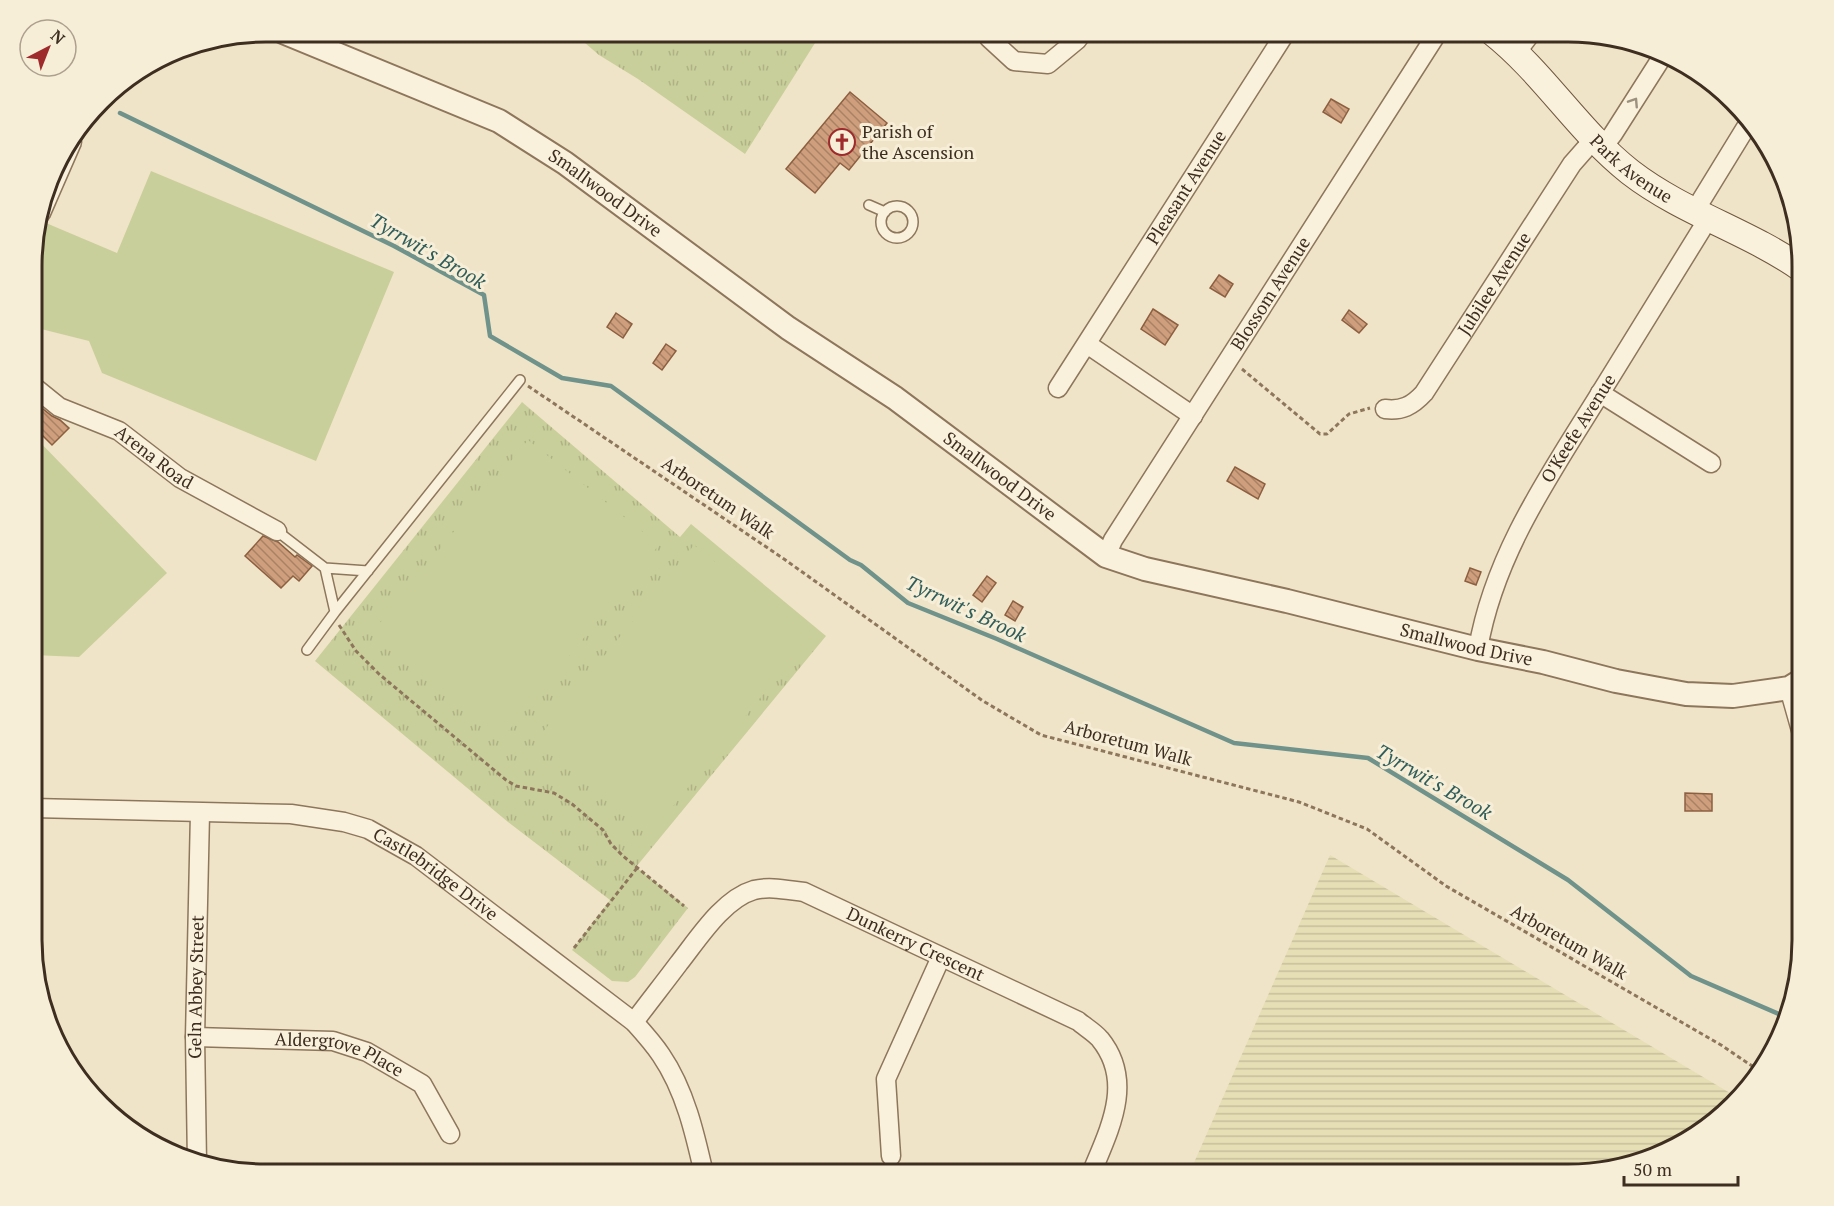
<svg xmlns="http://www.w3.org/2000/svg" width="1834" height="1206" viewBox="0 0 1834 1206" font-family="'PT Serif',serif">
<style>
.farmland{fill:url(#farmland-rules)}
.park{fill:url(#park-tufts)}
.garden{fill:#c9cf9b}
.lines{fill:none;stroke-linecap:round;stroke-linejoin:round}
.stream{stroke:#6f938a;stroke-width:4.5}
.building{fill:url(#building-back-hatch);stroke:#8d5f41;stroke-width:1.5}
.service-casing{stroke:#8d765c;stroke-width:12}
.minor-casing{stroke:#8d765c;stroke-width:21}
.tertiary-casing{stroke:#8d765c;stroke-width:26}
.secondary-casing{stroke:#6f573f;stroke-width:28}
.path{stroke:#8d765c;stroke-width:3;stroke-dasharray:4.5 3;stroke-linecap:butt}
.service{stroke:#faf1dc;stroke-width:9}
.minor{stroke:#faf1dc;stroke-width:18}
.tertiary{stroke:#faf1dc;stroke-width:22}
.secondary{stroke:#faf1dc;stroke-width:26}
.oneway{stroke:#9c907e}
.labels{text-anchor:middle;stroke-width:6;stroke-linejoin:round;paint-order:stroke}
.poi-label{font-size:18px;fill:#3d2e20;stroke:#f7eed8;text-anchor:start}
.street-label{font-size:18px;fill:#3d2e20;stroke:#f7eed8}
.water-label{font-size:20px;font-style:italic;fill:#2f5d5a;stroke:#f7eed8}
.rim{fill:none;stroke:#3d2e20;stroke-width:3}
</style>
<defs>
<pattern id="farmland-rules" width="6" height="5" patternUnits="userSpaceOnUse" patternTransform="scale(1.5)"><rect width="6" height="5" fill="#e6deb5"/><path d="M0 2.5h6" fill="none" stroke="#c6bf9b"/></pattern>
<pattern id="park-tufts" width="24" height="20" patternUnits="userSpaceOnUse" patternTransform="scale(1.5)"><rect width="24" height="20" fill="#c9cf9b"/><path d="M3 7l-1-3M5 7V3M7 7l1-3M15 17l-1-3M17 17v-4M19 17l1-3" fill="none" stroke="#aeb285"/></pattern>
<pattern id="building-back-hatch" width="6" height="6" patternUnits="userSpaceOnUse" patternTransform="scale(1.5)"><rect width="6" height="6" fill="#cf9f7d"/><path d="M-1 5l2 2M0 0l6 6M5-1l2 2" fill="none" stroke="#a98266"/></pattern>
</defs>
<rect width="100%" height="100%" fill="#f0e4c8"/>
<path class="farmland" d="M1330,855L1735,1096L1685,1143L1583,1174H1189Z"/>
<path class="park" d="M563,32H822L745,154L638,79L599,55L578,37Z
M522,402L680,537L691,524L826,636L636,867L688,908L635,977L628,982L612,981L572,950L610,900L508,822L315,661Z"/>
<path class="garden" d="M623,32H761C723,48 658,59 623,32Z
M151,171L394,272L316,461L102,373L89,341L33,327V256L46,223L117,253Z
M33,435L167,573L79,657L33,655Z
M528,440L659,545L506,734L375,629Z
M694,545L809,637L653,831L538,738Z"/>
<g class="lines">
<path class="stream" d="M120,113L394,246L484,295L490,336L562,378L611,386L850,560L861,565L908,603L997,639L1234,743L1368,758L1568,880L1691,976L1788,1018"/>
</g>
<path class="building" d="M850,92L887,123L849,170L840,163L815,193L786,169Z
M1331,99L1349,109L1341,123L1323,112Z
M1219,275L1233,284L1225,297L1210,288Z
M1153,309L1178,325L1165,345L1141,329Z
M1349,310L1367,324L1359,333L1342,320Z
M616,313L632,324L623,338L607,327Z
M666,344L676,351L662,370L653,363Z
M33,401L52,416L60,420L69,428L52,445L39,432L33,431Z
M1235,467L1265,484L1258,499L1227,481Z
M263,536L278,542L295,557L297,555L312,566L299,581L293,576L281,588L245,556Z
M1470,568L1481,572L1476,585L1465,581Z
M987,576L996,583L982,602L973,595Z
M1013,601L1023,607L1015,621L1005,615Z
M1685,793L1712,794V811H1685Z"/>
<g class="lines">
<defs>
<path id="service" d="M869,205L885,212
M881 222a16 16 0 1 1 32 0a16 16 0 1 1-32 0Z
M277,531L325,568L335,612
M325,568L368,571
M307,650L335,612L520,380"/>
<g id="minor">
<path d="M987,32L989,38L1014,61L1048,64L1077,40L1083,32"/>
<path d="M1516,53L1532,32"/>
<path d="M1602,148L1613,134L1664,54"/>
<path d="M1694,212L1748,124"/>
<path d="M41,213L72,142"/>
<path d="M1087,344L1193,416"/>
<path id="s1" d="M33,386L59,407L119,431L180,478L277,531"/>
<path id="s2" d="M1058,388L1286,32"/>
<path d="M1600,393L1711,463"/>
<path id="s3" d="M1385,409C1402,411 1412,406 1424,393L1572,164L1594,139"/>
<path id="s4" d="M1106,556L1113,540L1438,32"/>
<path id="s5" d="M1478,649C1494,555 1549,476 1598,397C1635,338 1671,278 1708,219"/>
<path d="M1789,688L1802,734"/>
<path id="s6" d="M33,808L291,814L344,822L368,829L416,856L634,1022C643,1032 653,1043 661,1055C685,1090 695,1134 704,1174"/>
<path id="s7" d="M634,1022C649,1002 664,983 679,963C698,939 723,899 754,890C770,886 787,890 804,892L1078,1021C1085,1027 1094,1032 1100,1039C1135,1082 1109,1130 1091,1174"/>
<path id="s8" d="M195,1037L333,1041L367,1052L422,1084L450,1134"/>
<path d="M891,1156L886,1079L941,957"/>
<path id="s9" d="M197,1163L195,1037L200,813"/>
</g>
<g id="tertiary">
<path id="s10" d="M283,32L499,121L565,163L788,328L895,398L1106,556L1145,569L1287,601L1478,649L1543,662L1616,681L1686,694L1733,696L1789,688L1802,680"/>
</g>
<g id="secondary">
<path id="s11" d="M1492,32C1544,73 1578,131 1630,172C1683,213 1748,231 1802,269"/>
</g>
</defs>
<use href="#service" class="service-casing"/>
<use href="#minor" class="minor-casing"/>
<use href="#tertiary" class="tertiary-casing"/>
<use href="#secondary" class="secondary-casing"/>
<path class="path" d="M1242,369L1320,434H1327L1349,414L1370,408
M528,386L784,559L983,701L1041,735L1299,802L1367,829L1446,886L1721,1045L1761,1072
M339,625L356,651L379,674L506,780L516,786L554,793L572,804L603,830L611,844L623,856L684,906
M574,948L637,868"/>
<use href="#service" class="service"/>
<use href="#minor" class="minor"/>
<use href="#tertiary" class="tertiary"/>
<use href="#secondary" class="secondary"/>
</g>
<defs><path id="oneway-chevron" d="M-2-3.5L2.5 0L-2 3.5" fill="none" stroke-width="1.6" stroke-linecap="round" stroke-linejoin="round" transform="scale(1.5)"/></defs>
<use class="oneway" href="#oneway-chevron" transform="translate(1634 102) rotate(-57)"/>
<defs>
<symbol id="church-ring" viewBox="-11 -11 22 22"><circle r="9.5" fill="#f7eed8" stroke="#9e2a2b" stroke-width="1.5"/><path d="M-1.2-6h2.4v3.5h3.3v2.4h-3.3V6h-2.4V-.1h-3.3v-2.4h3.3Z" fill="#9e2a2b"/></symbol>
</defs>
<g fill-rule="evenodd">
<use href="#church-ring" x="827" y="127" width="30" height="30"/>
</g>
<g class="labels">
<g class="poi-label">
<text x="862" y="138">Parish of<tspan x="862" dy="21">the Ascension</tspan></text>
</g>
<g class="street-label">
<text dy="6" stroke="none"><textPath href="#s11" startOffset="196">Park Avenue</textPath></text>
<text dy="6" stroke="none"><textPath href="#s2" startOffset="238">Pleasant Avenue</textPath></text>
<text dy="6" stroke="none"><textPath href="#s10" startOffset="362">Smallwood Drive</textPath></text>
<text dy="6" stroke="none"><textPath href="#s3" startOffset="174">Jubilee Avenue</textPath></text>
<text dy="6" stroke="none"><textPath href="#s4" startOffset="310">Blossom Avenue</textPath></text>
<text dy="6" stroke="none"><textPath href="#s5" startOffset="244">O'Keefe Avenue</textPath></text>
<text dy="6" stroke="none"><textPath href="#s1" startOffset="142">Arena Road</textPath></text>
<text dy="6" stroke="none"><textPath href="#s10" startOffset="848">Smallwood Drive</textPath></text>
<text transform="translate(718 498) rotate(34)" y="6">Arboretum Walk</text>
<text dy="6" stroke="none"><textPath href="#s10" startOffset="1352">Smallwood Drive</textPath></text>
<text transform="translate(1128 743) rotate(15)" y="6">Arboretum Walk</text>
<text dy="6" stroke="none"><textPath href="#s6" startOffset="418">Castlebridge Drive</textPath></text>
<text transform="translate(1569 942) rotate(30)" y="6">Arboretum Walk</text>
<text dy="6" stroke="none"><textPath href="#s7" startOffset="354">Dunkerry Crescent</textPath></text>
<text dy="6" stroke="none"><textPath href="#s9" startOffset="176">Geln Abbey Street</textPath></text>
<text dy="6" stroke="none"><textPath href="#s8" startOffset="147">Aldergrove Place</textPath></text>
</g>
<g class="water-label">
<text transform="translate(428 251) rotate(30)" y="7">Tyrrwit's Brook</text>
<text transform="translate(966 609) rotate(25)" y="7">Tyrrwit's Brook</text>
<text transform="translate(1434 782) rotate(30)" y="7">Tyrrwit's Brook</text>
</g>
</g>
<path d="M0 0H1834V1206H0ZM266 42H1568A224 224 0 0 1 1792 266V940A224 224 0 0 1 1568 1164H266A224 224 0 0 1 42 940V266A224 224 0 0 1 266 42Z" fill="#f7eed8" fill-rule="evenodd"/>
<path class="rim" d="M266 42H1568A224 224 0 0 1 1792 266V940A224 224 0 0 1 1568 1164H266A224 224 0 0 1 42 940V266A224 224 0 0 1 266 42Z"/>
<g transform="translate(48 48) rotate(42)"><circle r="28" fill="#f7eed8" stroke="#ada18e" stroke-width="1.5"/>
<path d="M0-4.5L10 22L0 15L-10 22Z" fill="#9e2a2b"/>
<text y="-9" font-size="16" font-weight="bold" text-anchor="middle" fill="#3d2e20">N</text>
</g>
<path d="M1624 1176v9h114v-9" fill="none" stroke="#3d2e20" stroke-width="3"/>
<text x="1633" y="1176" font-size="18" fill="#3d2e20" stroke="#f7eed8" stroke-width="4.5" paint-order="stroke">50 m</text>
</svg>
